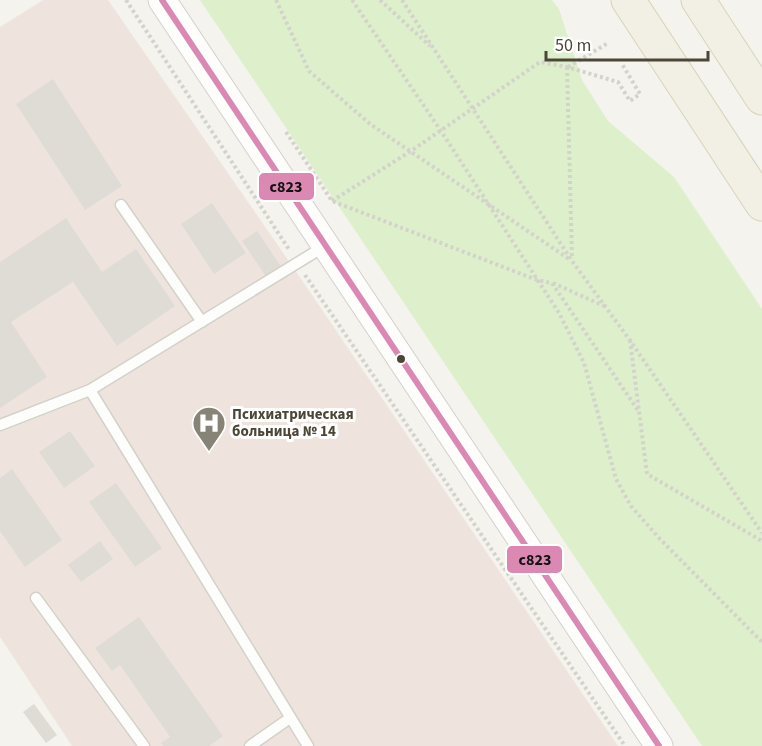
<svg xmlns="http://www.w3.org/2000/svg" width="762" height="746" viewBox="0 0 762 746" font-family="'Source Sans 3',sans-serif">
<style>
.medical{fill:#efe4dd}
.green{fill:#ddf0cb}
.building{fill:#dedcd5}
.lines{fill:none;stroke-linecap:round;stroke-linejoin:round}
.service-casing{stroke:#d2d1ca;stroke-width:13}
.tertiary-casing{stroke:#d2d1ca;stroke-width:29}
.primary-casing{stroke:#d8d3b9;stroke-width:35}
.path{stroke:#d4d3cb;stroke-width:4;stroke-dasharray:3 3;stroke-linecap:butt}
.service{stroke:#fdfdfc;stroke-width:10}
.tertiary{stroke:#fdfdfc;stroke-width:27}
.primary{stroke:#f2f0e5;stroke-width:33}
.bus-1-casing{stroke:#fff;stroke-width:10}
.bus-1{stroke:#db89b3;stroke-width:6}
.bus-dot{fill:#4c4637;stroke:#fff;stroke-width:2}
.labels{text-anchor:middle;stroke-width:6;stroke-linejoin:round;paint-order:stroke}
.poi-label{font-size:15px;font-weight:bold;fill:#4c4637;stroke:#fff;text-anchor:start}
.line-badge{stroke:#fff;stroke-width:2}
.pale-badge-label{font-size:16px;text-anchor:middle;font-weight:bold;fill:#111}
</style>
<rect width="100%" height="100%" fill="#f4f3ed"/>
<path class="medical" d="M43,0H108L293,267L618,746H72L0,637V27Z"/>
<path class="green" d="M200,0H552L559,9L582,80L608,121L674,177L762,309V746H702Z"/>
<path class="building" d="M53,79L122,186L85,210L16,104Z
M212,203L246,253L214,274L181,224Z
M66,218L102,272L136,249L175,306L117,346L73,282L11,322L47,377L0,408V262Z
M257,231L282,268L267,278L242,241Z
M70,431L95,466L64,488L39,452Z
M12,469L62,540L25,567L0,531V478Z
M116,483L162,548L135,567L89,502Z
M100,541L113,559L81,582L68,565Z
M139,617L223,736L209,746H163L161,743L170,737L120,665L112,671L95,648Z
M34,704L57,735L46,743L23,712Z"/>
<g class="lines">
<defs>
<path id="service" d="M121,205L202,322
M90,390L308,746
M0,425L90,390L325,246
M36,598L144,746
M250,746L290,718"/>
<path id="tertiary" d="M162,0L659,746"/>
<path id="primary" d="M628,0L762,204
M698,0L762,98"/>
</defs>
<use href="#service" class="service-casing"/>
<use href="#tertiary" class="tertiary-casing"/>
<use href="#primary" class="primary-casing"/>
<path class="path" d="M126,0L290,251
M276,0L309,71L370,124L569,259
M352,0L441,131L559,313L584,363L616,479L631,506L659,538L762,642
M380,0L430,46
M402,0L572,261L629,339L762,533
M567,67L572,258
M568,67L608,43
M286,132L332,201L537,280L552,283L639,412
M332,201L411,151L540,62L567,67L618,82L630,101L640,94L622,64
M305,275L625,746
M553,283L604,306
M630,340L647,474L762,541"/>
<use href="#service" class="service"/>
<use href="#tertiary" class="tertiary"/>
<use href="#primary" class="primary"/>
<defs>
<path id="bus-1" d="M162,0L659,746"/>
</defs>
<use href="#bus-1" class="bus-1-casing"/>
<use href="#bus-1" class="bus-1"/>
</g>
<defs>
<symbol id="hospital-pin" viewBox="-11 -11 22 30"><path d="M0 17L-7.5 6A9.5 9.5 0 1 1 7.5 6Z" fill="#878377" stroke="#fff"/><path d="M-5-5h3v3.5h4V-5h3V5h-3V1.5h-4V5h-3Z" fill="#fff"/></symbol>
</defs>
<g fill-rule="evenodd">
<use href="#hospital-pin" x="190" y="404" width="38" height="52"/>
</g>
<circle class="bus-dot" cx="401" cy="359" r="5"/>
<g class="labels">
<g class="poi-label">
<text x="232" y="419">Психиатрическая<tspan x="232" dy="17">больница № 14</tspan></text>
</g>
</g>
<g class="line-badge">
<rect x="258" y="172" width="57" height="29" rx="6" fill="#db89b3"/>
<rect x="506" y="545" width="57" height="29" rx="6" fill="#db89b3"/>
</g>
<g class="pale-badge-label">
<text x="286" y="192">с823</text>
<text x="535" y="565">с823</text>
</g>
<path d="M546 51v9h162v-9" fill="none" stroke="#4c4637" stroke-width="3"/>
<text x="555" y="51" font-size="18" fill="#4c4637" stroke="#ffffff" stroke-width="4.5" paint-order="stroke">50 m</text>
</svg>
